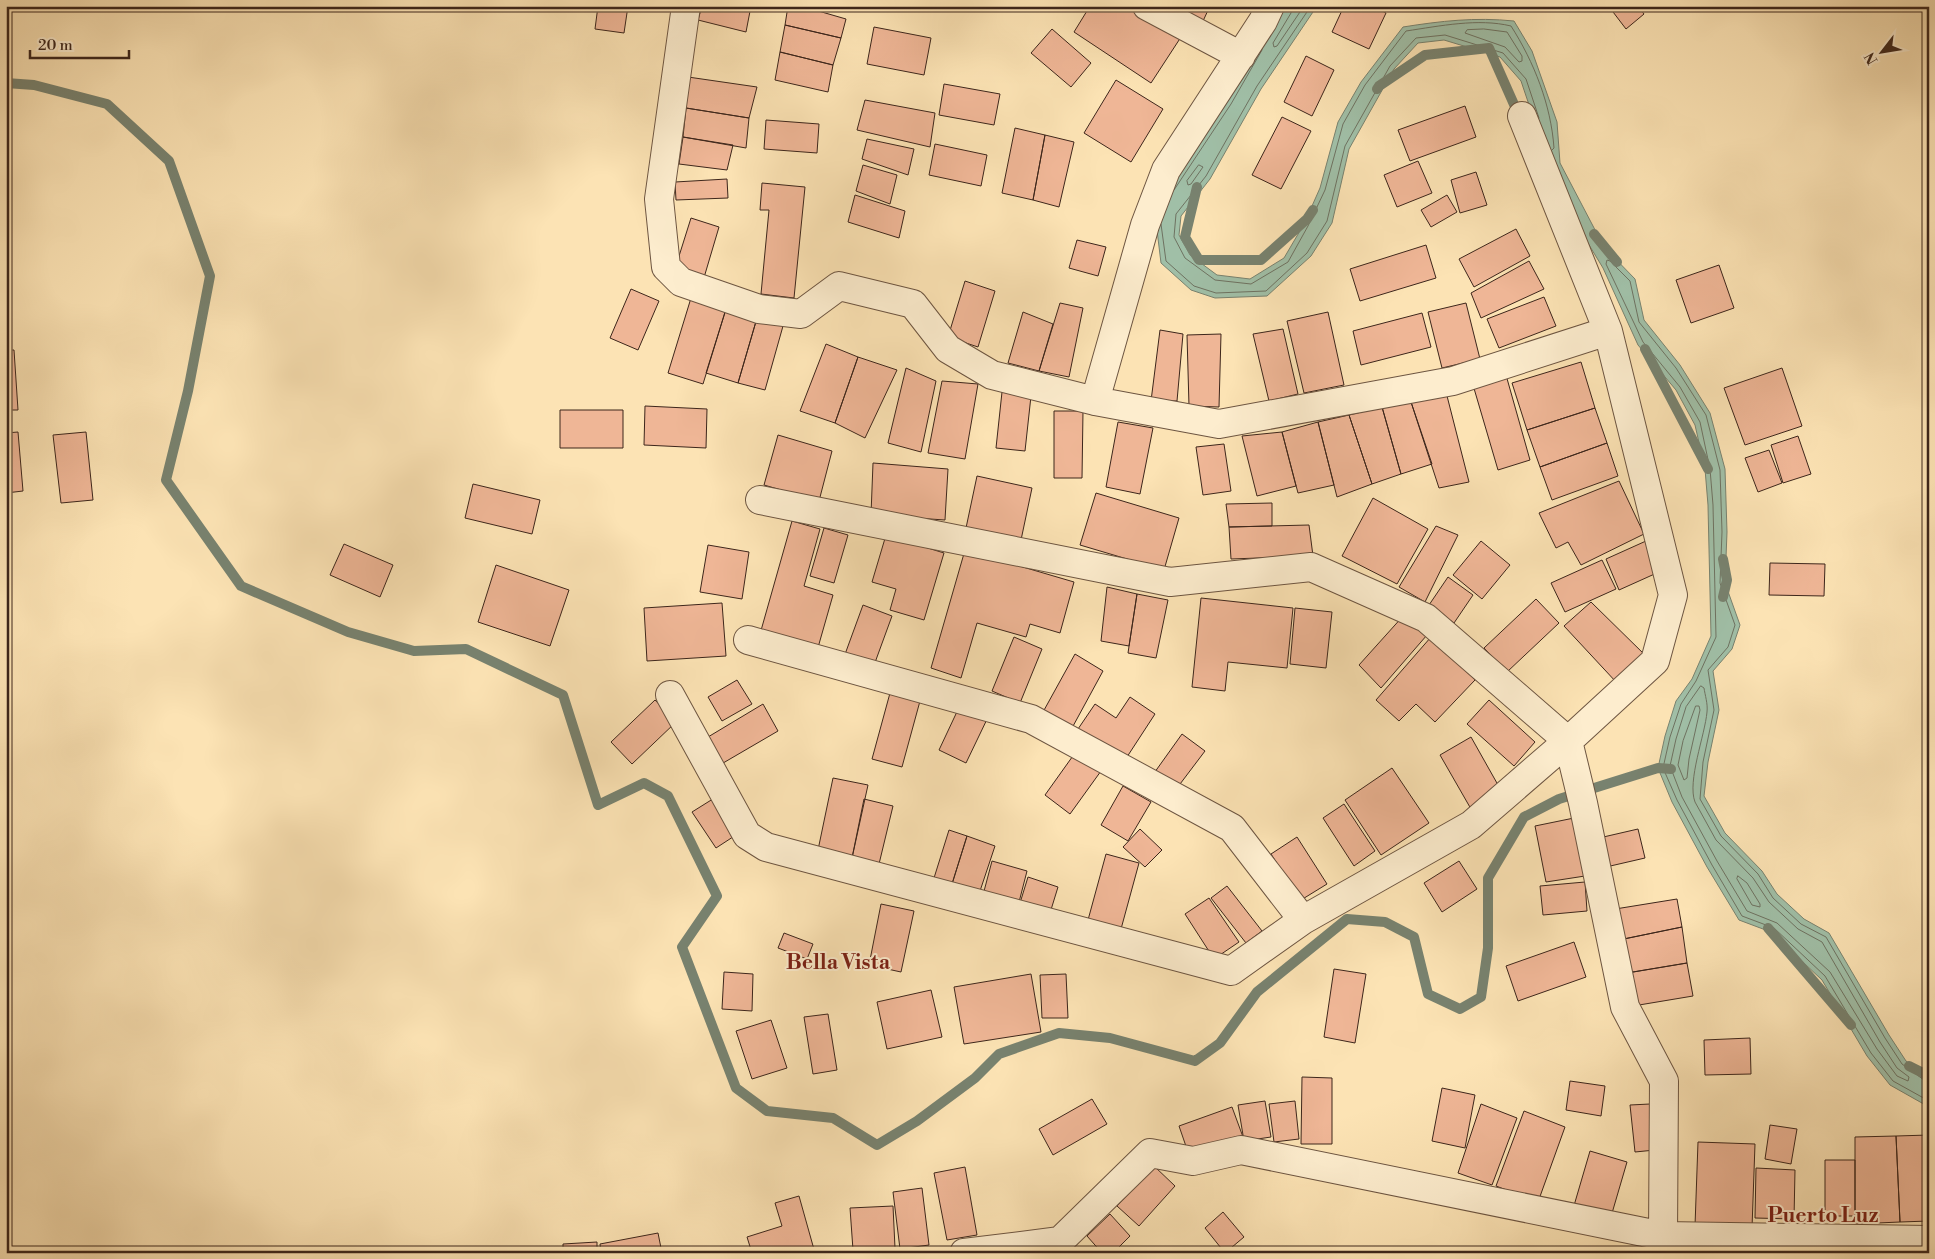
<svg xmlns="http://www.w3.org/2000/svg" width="1935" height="1259" viewBox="0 0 1935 1259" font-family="'Libre Bodoni',serif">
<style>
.water{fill:#a0bfa7;stroke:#78826f}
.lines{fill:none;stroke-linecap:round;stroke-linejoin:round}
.shore{stroke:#6e7261;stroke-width:1}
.stream{stroke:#78826f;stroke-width:10}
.building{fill:#efb696;stroke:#3d261b}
.street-casing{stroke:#6d5541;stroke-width:30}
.street{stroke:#fdedce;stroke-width:28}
.labels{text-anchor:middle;stroke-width:4;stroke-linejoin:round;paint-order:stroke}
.neighbourhood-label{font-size:21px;font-weight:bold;fill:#7a1f14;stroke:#fdedce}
</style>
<rect width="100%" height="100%" fill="#fce3b4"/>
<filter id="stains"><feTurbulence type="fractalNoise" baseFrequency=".004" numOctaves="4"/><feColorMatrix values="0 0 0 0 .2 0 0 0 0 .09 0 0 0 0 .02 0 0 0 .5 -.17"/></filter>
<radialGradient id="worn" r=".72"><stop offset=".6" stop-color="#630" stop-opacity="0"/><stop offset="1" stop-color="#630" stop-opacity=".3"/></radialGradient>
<path class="water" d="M1282,6H1317L1261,89L1210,179L1181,216L1179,235L1190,255L1217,275L1250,279L1284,258L1304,224L1320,188L1338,122L1361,82L1403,27C1441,21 1475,17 1514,21L1532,51L1557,122L1560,163L1604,247L1635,279L1644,320L1680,365L1710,413L1725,469L1727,532L1725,583L1740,625L1732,649L1713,671L1719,710L1708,762L1704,796L1725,833L1762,871L1777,894L1804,919L1829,933L1889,1035L1906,1061L1929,1078V1107L1890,1085L1867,1056L1822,980L1771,932L1739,920L1707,867L1672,802L1658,768L1665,736L1676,701L1692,679L1711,636L1708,505L1705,469L1695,425L1676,390L1638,345L1603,268L1560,197L1521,81L1500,57L1444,40L1418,43L1394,69L1349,149L1332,223L1311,256L1267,296L1215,298L1191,290L1161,263L1156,222L1175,179L1227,101Z"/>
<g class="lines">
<path class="shore" d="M1292,6L1291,13L1273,43L1274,47L1277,46L1304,6
M1311,6L1257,86L1206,176L1176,214L1174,237L1185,258L1215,280L1251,284L1288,262L1308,226L1325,190L1343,124L1365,85L1406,31C1440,26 1478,18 1511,26C1534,62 1551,105 1554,148L1552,150
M1484,29L1507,32L1522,56V61L1519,62L1505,47L1465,33L1467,30Z
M1199,165L1203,167L1191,184L1188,185L1187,181Z
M1174,190L1231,104L1262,50
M1161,224L1166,261L1194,286L1216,293L1266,291L1307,253L1327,221L1345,146L1390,66L1416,38L1445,35L1503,53L1526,79L1539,118
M1701,686L1704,688C1705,695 1708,704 1707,712C1705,735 1687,781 1695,802L1716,840L1753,878L1769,902L1798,929L1822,942L1880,1042L1897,1068L1909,1077L1908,1081L1897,1076L1877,1049L1830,972L1777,923L1747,911L1717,861L1682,797L1670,766L1676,739L1686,707Z
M1696,706H1699L1700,710L1689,759L1687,778L1684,780L1678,765L1683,741Z
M1738,876L1747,883L1760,904V907L1752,905L1737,879Z
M1929,1081L1924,1080L1902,1064L1885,1038L1826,937L1801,924L1773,898L1758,874L1721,836L1700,799L1703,762L1714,710L1708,670L1728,647L1735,625L1720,583L1722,532L1720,470L1706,415L1676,368L1639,322L1630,281L1610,261L1607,260L1606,264L1643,342L1680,387L1700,422L1710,469L1713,505L1716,637L1696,681L1681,704L1670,737L1663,768L1677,800L1712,865L1742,916L1774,928L1825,976L1871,1053L1893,1081L1929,1101"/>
<path class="stream" d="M6,83L34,85L107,104L169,161L210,276L188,391L166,480L241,586L348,632L414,651L466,649L563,695L598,805L644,783L668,796L717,896L682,947L736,1088L767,1111L833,1118L877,1145L917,1121L975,1078L999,1054L1059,1033L1110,1038L1195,1061L1220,1043L1257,992L1347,919L1385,922L1414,937L1428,994L1460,1009L1481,997L1488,948V878L1524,817L1559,799L1658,768L1671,769
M1377,89L1379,86L1425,55L1489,48L1520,118
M1197,187L1185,237L1199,260H1261L1307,219L1313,210
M1594,234L1617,262
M1645,349L1708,469
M1723,559L1727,580L1723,597
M1768,928L1851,1025
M1909,1066L1929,1076"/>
</g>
<path class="building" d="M598,6H628L624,33L595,29Z
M702,6H751L746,32L698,20Z
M788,6H801L846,19L841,38L785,25Z
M1090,6H1132L1181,37L1151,83L1074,32Z
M1173,6H1210L1203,21Z
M1344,6H1373L1386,13L1369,49L1332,32Z
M1612,6H1638L1644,14L1626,29L1610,8Z
M785,25L841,38L833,65L780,52Z
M874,27L931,38L924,75L867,64Z
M1052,29L1091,63L1071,87L1031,53Z
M780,52L833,65L828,92L775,80Z
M1306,56L1334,70L1312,116L1284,102Z
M688,77L757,87L749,118L686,108Z
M1116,80L1163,109L1131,162L1084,133Z
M944,84L1000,94L994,125L939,115Z
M865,100L935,113L930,147L857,130Z
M1465,106L1476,137L1410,161L1398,130Z
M686,108L749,118L746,148L683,137Z
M1282,117L1311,131L1281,189L1252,175Z
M766,120L819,124L817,153L764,149Z
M1015,128L1045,135L1033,200L1002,193Z
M1045,135L1074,142L1059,207L1033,200Z
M683,137L733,145L727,170L679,164Z
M867,139L914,149L908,175L862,159Z
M935,144L987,155L981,186L929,175Z
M1418,161L1432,193L1397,207L1384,175Z
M863,165L897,175L890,204L856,191Z
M1476,172L1487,205L1460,213L1451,180Z
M727,179L728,198L676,200L675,182Z
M762,183L805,187L794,298L761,294L769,210H760Z
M855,195L905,211L899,238L848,222Z
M1447,195L1457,212L1431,227L1421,210Z
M691,218L719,227L703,281L674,272Z
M1516,229L1530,256L1474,287L1459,259Z
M1077,240L1106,247L1098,276L1069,268Z
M1426,245L1436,278L1360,301L1350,269Z
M1529,261L1544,289L1481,318L1471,293Z
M1719,265L1734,308L1691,323L1676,280Z
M965,281L995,291L978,347L948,337Z
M631,289L659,301L638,350L610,338Z
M1544,297L1556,326L1499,348L1487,319Z
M691,298L726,309L703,384L668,373Z
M1060,303L1083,308L1069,377L1039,371Z
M1466,303L1480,359L1442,368L1428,312Z
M726,309L757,318L738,383L706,373Z
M1023,312L1053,324L1039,371L1008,363Z
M1328,312L1344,385L1304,393L1287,321Z
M1422,313L1431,347L1361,365L1353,331Z
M757,318L783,326L765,390L738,383Z
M1283,329L1298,394L1269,401L1253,334Z
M1160,330L1183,334L1177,401H1151Z
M1221,334L1219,407L1189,406L1187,335Z
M826,344L858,357L835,423L800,411Z
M6,350H14L18,410H6Z
M858,357L897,370L865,438L835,423Z
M1581,362L1595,408L1527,430L1512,383Z
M906,368L936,381L921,452L888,443Z
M1782,368L1802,426L1745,445L1724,388Z
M1506,375L1530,460L1498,470L1473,385Z
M942,381L978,384L965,459L928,453Z
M1002,392L1031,396L1025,451L996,448Z
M1446,392L1469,482L1439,488L1411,402Z
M1411,402L1432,464L1401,474L1382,407Z
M645,406L707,409L706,448L644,445Z
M1382,407L1401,474L1372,484L1349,415Z
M1595,408L1607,443L1540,467L1527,430Z
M560,410H623V448H560Z
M1054,411H1083L1082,478H1054Z
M1349,415L1372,484L1337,497L1318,422Z
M1118,422L1153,428L1140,494L1106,487Z
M1318,422L1334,485L1298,493L1282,432Z
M18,432L23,491L6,493V433Z
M86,432L93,500L61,503L53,435Z
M1282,432L1296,486L1257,496L1242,436Z
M778,435L832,451L819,501L764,485Z
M1798,436L1811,474L1783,483L1771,445Z
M1607,443L1618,476L1552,500L1540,467Z
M1224,444L1231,491L1203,495L1196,447Z
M1769,450L1782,483L1758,492L1745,458Z
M873,463L948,469L945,520L871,515Z
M977,476L1032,488L1021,540L966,528Z
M1619,481L1644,534L1581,565L1568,542L1556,548L1539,513Z
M473,484L540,500L532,534L465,518Z
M1096,493L1179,518L1164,570L1080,545Z
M1373,498L1428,529L1397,584L1342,556Z
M1272,503V526L1229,527L1226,504Z
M792,521L820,529L804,586L833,595L817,651L760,634Z
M1309,525L1313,556L1231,559L1229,527Z
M1436,526L1458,535L1425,602L1399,587Z
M824,528L848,535L834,583L810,576Z
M886,535L944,553L924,620L890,610L896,589L872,582Z
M1481,541L1510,565L1482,599L1453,575Z
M1646,541L1659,572L1619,590L1606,559Z
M344,544L393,565L380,597L330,575Z
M708,545L749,552L742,599L700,592Z
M965,550L1074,582L1060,633L1030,624L1026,637L977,623L961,678L931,668Z
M1602,560L1616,589L1565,612L1551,583Z
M1770,563L1825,564L1824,596L1769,595Z
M496,565L569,590L550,646L478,622Z
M1448,577L1473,595L1454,623L1429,605Z
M1107,587L1137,594L1129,646L1101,641Z
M1137,594L1168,600L1156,658L1128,653Z
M1201,598L1293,608L1287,668L1228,662L1225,691L1192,687Z
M1536,599L1559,623L1507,672L1484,648Z
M1591,602L1646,656L1617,683L1564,626Z
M722,603L726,656L647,661L644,608Z
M863,605L892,616L873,668L844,657Z
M1295,608L1332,612L1326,668L1290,664Z
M1404,615L1427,635L1381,688L1359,665Z
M1014,637L1042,649L1020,703L992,691Z
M1431,637L1475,680L1435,722L1416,704L1399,721L1376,700Z
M1075,654L1103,671L1072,728L1043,712Z
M737,680L752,704L722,721L708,697Z
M890,693L920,701L902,767L872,759Z
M1130,697L1155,714L1125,760L1078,729L1095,704L1116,718Z
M655,700L676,722L632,764L611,742Z
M1489,700L1535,742L1514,766L1467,724Z
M962,701L990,713L966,763L939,750Z
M763,704L778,731L718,766L703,740Z
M1182,734L1205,751L1174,792L1152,776Z
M1471,737L1502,792L1471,809L1440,755Z
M1075,753L1101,771L1070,814L1045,795Z
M1392,768L1429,823L1381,855L1345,800Z
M833,778L868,785L852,858L818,850Z
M1123,786L1151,802L1128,841L1101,825Z
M716,797L739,833L716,848L692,812Z
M864,799L893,806L879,864L852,858Z
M1344,804L1375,851L1354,866L1323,818Z
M1574,818L1585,876L1546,882L1535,826Z
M1140,829L1162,850L1145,867L1123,847Z
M1638,829L1645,858L1606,867L1599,838Z
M949,830L967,836L952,884L934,878Z
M967,836L995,846L979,894L952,884Z
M1297,837L1327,884L1301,900L1271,854Z
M1106,854L1139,863L1121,929L1088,920Z
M992,861L1027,871L1018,906L983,895Z
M1459,861L1477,889L1442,912L1424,883Z
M1028,877L1058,887L1050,913L1020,903Z
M1585,882L1587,911L1543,915L1540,886Z
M1227,886L1262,931L1246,943L1211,898Z
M1209,898L1239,942L1214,959L1185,914Z
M1677,899L1682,927L1614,941L1609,910Z
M881,904L914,911L901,972L869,965Z
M1682,927L1687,963L1621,974L1614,941Z
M784,933L813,944L807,959L778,948Z
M1574,942L1586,977L1518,1001L1506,966Z
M1687,963L1693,996L1627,1007L1621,974Z
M1334,969L1366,974L1355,1043L1324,1037Z
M724,972L753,974L752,1011L722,1009Z
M1031,974L1041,1032L964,1044L954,987Z
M1066,974L1068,1018H1042L1040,975Z
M931,990L942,1037L887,1049L877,1002Z
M828,1014L837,1070L813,1074L804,1017Z
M771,1020L787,1068L752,1079L736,1031Z
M1750,1038L1751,1074L1705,1075L1704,1040Z
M1302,1077L1332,1078V1144H1301Z
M1570,1081L1605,1086L1601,1116L1566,1110Z
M1442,1088L1475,1095L1465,1148L1432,1141Z
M1092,1099L1107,1124L1053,1155L1039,1129Z
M1265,1101L1271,1137L1244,1141L1238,1105Z
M1295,1101L1299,1139L1274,1142L1269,1104Z
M1481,1104L1517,1118L1492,1185L1458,1173Z
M1650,1104L1655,1150L1635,1152L1630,1105Z
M1232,1107L1243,1137L1189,1155L1179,1126Z
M1524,1111L1565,1127L1538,1202L1496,1186Z
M1770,1125L1797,1129L1791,1164L1765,1159Z
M1929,1135V1221L1900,1222L1896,1136Z
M1896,1136L1900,1222L1855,1224V1137Z
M1698,1142L1755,1144L1752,1228L1695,1226Z
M1590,1151L1627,1162L1610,1220L1573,1209Z
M1825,1160H1855V1216H1825Z
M1154,1166L1175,1186L1139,1226L1117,1206Z
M965,1167L977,1235L947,1240L934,1173Z
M1756,1168L1795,1170L1794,1219L1755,1218Z
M922,1188L929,1245L900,1249L893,1192Z
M799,1196L815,1253H752L747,1237L782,1226L775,1203Z
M893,1206L895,1248L853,1250L850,1208Z
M1223,1212L1244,1237L1225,1253L1205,1228Z
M1110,1214L1130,1236L1113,1253H1102L1087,1236Z
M658,1233L662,1253H601L600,1244Z
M597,1242V1253H563V1244Z"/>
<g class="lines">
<defs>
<path id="street" d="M686,6L659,199L666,267L681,282L759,309L801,314L839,286L913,304L948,349L992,375L1095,401L1219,424L1453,381L1608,331
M1147,6L1241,56
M1095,401L1145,225L1166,170L1263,21L1270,6
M760,500L1170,582L1311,567L1426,618L1568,741L1583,803L1625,1007L1664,1081L1663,1236
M748,640L1031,719L1232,828L1303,920
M670,695L747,835L766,847L1231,971L1303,920L1471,825L1568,741L1655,661L1673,595L1608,331L1522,116
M964,1253L1060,1241L1150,1153L1193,1161L1241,1150L1663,1236L1929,1240"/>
</defs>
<use href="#street" class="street-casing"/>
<use href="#street" class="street"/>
</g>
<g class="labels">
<g class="neighbourhood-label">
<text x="838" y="969">Bella Vista</text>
<text x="1823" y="1222">Puerto Luz</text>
</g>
</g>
<rect width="1935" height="1259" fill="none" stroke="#fce3b4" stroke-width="25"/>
<rect x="8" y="8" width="1920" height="1244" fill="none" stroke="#3d261b" stroke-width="2.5"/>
<rect x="12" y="12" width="1910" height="1234" fill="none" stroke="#3d261b"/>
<g transform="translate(1882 52) rotate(239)" stroke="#fdedce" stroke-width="4" paint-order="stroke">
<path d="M0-4L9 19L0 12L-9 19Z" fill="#3d261b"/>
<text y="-8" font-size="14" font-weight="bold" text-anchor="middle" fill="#3d261b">N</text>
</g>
<path d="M30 50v8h99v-8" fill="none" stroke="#3d261b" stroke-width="2.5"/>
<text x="38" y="50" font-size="15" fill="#3d261b" stroke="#fdedce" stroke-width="4" paint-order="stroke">20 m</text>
<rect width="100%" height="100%" filter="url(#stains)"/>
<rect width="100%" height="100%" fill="url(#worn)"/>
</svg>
